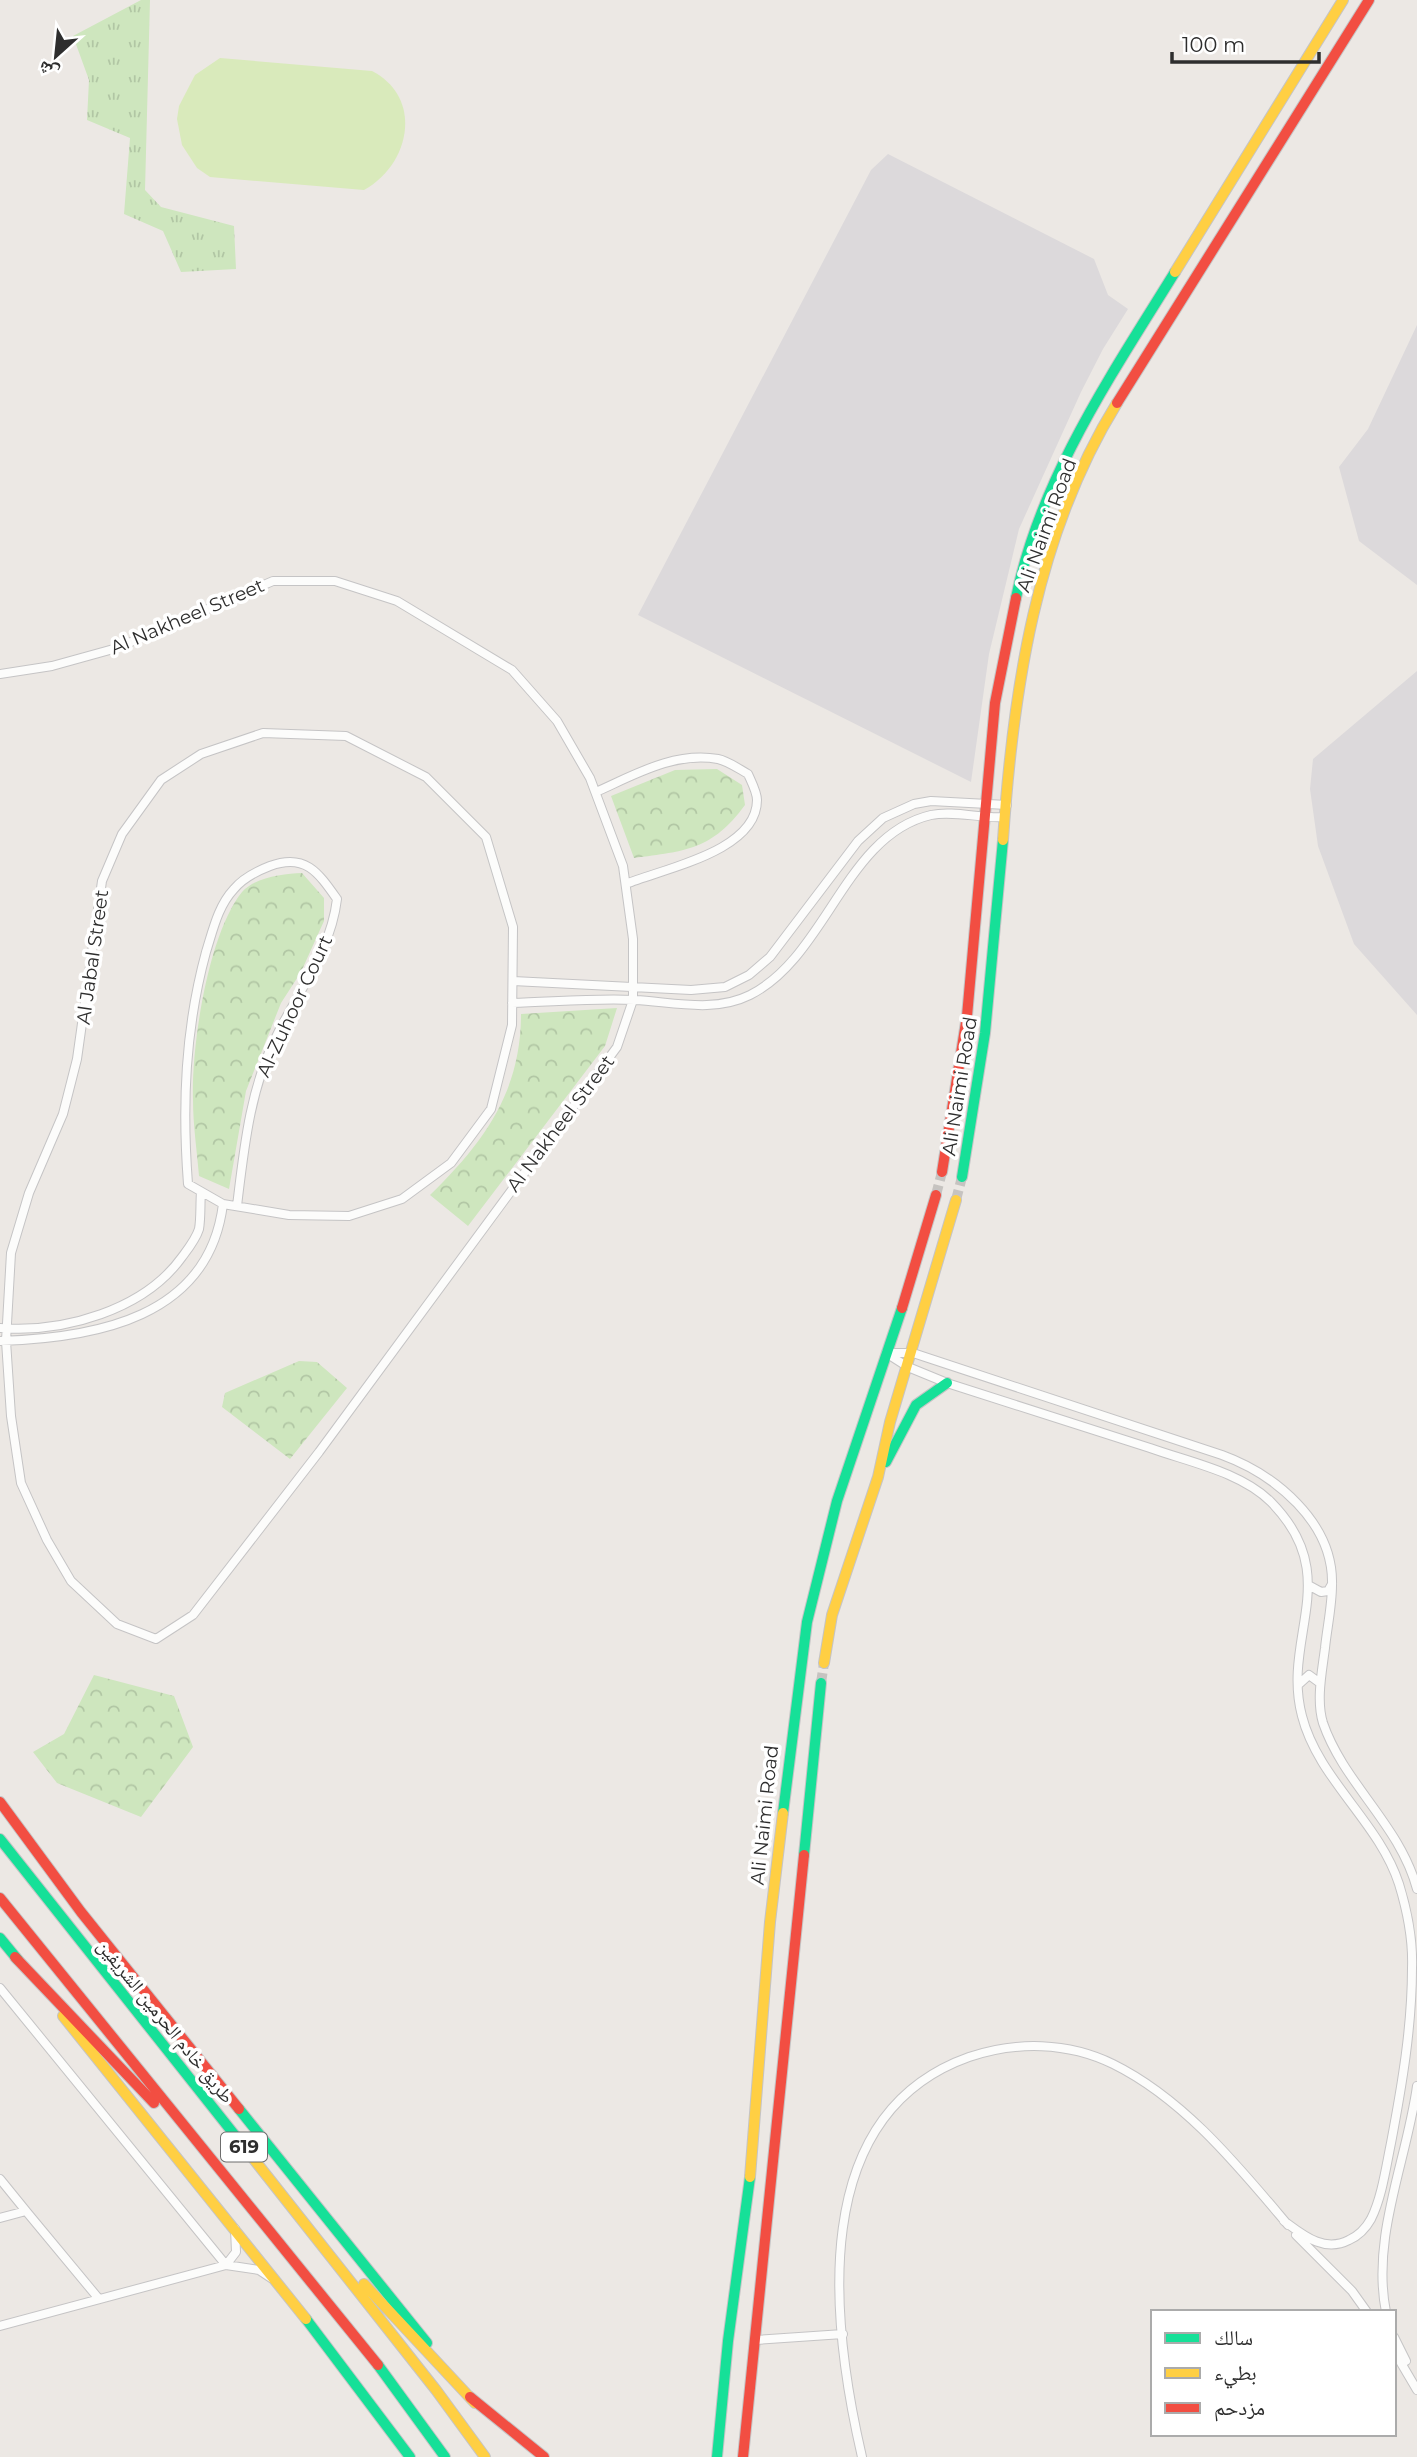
<svg xmlns="http://www.w3.org/2000/svg" width="1417" height="2457" viewBox="0 0 1417 2457" font-family="Montserrat,'Noto Naskh Arabic',sans-serif">
<style>
.industrial{fill:#dcd9db}
.grass{fill:url(#grass-tufts)}
.park{fill:url(#park-crowns)}
.pitch{fill:#d9eabb}
.lines{fill:none;stroke-linecap:round;stroke-linejoin:round}
.secondary-tunnel{stroke:#c6c3c0;stroke-width:10;stroke-dasharray:10 5;stroke-linecap:butt}
.street-casing{stroke:#c5c4c5;stroke-width:10}
.fast-casing{stroke:#c5c4c5;stroke-width:12}
.slow-casing{stroke:#c5c4c5;stroke-width:12}
.jam-casing{stroke:#c5c4c5;stroke-width:12}
.street{stroke:#fcfcfb;stroke-width:8}
.fast{stroke:#16e098;stroke-width:10}
.slow{stroke:#ffcf43;stroke-width:10}
.jam{stroke:#f24e42;stroke-width:10}
.labels{text-anchor:middle;stroke-width:7;stroke-linejoin:round;paint-order:stroke}
.shield{fill:#fff;stroke:#6d6d6d;stroke-width:2}
.shield-label{font-size:18px;font-weight:bold;fill:#2e2e2e}
.street-label{font-size:19px;fill:#2e2e2e;stroke:#fff}
</style>
<defs>
<pattern id="grass-tufts" width="24" height="20" patternUnits="userSpaceOnUse" patternTransform="scale(1.75)"><rect width="24" height="20" fill="#cee6be"/><path d="M3 7l-1-3M5 7V3M7 7l1-3M15 17l-1-3M17 17v-4M19 17l1-3" fill="none" stroke="#b1c6a4"/></pattern>
<pattern id="park-crowns" width="20" height="18" patternUnits="userSpaceOnUse" patternTransform="scale(1.75)"><rect width="20" height="18" fill="#cee6be"/><path d="M2 6a3 3 0 1 1 6 0M12 15a3 3 0 1 1 6 0" fill="none" stroke="#b1c6a4"/></pattern>
</defs>
<rect width="100%" height="100%" fill="#ece8e4"/>
<path class="industrial" d="M888,154L1094,259L1108,295L1128,309L1103,349L1081,392L1019,529L989,654L971,782L638,615L871,170Z
M1417,325V585L1359,541L1339,467L1368,429Z
M1417,671V1015L1354,944L1318,846L1310,789L1313,759Z"/>
<path class="grass" d="M141,0H150L145,190L161,207L234,226L236,269L181,272L163,231L124,214L130,138L87,120L89,80L73,36Z"/>
<path class="park" d="M717,769L742,785L745,805C712,850 686,851 634,858L611,796L675,770Z
M302,873L324,898V921L301,972L281,1003L246,1091L229,1189L199,1176C197,1151 193,1125 193,1100C191,1047 208,934 242,892C255,877 283,874 302,873Z
M617,1008L605,1046L468,1226L430,1195C484,1142 521,1092 521,1014Z
M299,1361L317,1362L347,1388L290,1459L222,1407L225,1393Z
M94,1675L174,1696L193,1747L141,1817L57,1783L33,1752L64,1734Z"/>
<path class="pitch" d="M220,58L372,71C424,98 410,165 364,190L210,177L197,168L182,145L177,119L179,106L195,75Z"/>
<g class="lines">
<path class="secondary-tunnel" d="M936,1195L942,1172
M956,1200L962,1177
M821,1683L824,1663"/>
<defs>
<path id="street" d="M0,674L52,666L117,648L273,581H335L397,601L512,670L557,721L590,778L623,866L633,939V1000L617,1047L319,1452L193,1615L156,1639L117,1624L71,1581L47,1540L21,1483L11,1416L6,1341L11,1253L29,1193L63,1114L77,1059L102,881L122,834L161,780L201,754L263,733L346,736L426,777L486,837L513,927L512,1025L491,1109L451,1163L402,1199L349,1216L289,1215L223,1204L188,1184C182,1105 185,1029 206,952C213,930 218,906 234,889C243,878 257,871 270,866C305,853 318,872 337,899C331,950 299,990 277,1035C250,1088 244,1148 237,1206
M596,792C634,775 675,751 718,759C728,761 739,769 748,774C751,781 757,792 757,800C757,852 661,869 626,884
M513,981L691,990L725,987L749,975L770,957L858,841L883,818L914,804L931,801L1007,805
M512,1003C553,1002 594,998 635,1000C673,1002 714,1013 750,995C827,956 845,835 931,815C954,810 982,819 1005,817
M0,1328C64,1333 144,1310 182,1257C188,1249 196,1239 199,1229C201,1218 200,1204 201,1192
M0,1341C95,1338 209,1318 223,1204
M886,1353L908,1367L947,1383C1015,1405 1082,1426 1150,1448C1189,1462 1241,1472 1271,1502C1345,1577 1281,1637 1302,1716C1318,1779 1379,1822 1399,1884C1407,1910 1413,1941 1412,1968C1412,2027 1402,2085 1391,2143C1386,2167 1382,2197 1371,2219C1366,2228 1358,2236 1349,2240C1324,2253 1303,2235 1284,2221
M886,1353H913L1222,1455C1274,1474 1334,1522 1332,1585C1332,1606 1327,1628 1325,1648C1322,1672 1316,1700 1323,1723C1344,1784 1400,1825 1417,1889
M1310,1586L1321,1592L1328,1591L1332,1584
M1299,1684L1309,1675L1320,1683
M0,1988L226,2265L0,2326
M0,2179L26,2211
M0,2218L26,2211L99,2299
M235,2229L236,2252L226,2265L259,2270L271,2278
M1296,2235L1352,2291L1367,2312
M1386,2312C1371,2237 1407,2160 1417,2086
M1394,2337L1406,2361
M756,2340L843,2334
M1394,2351L1417,2390
M862,2457C831,2323 806,2115 969,2057C1016,2041 1068,2042 1113,2064C1184,2099 1238,2166 1288,2225"/>
<path id="fast" d="M1016,598C1040,479 1112,374 1175,272
M962,1177L985,1033L1003,840
M886,1462L916,1405L947,1383
M783,1813L807,1622L837,1501L902,1308
M0,1839L241,2143
M804,1855L821,1683
M0,1938L18,1960
M239,2109L427,2343
M306,2319L410,2457
M378,2365L445,2457
M717,2457L728,2341L750,2177"/>
<path id="slow" d="M1175,272L1343,0
M1003,840C1013,690 1036,534 1117,403
M824,1663L832,1615L878,1477L890,1422L956,1200
M63,2016L306,2319
M241,2143L436,2390L485,2457
M750,2177L770,1922L783,1813
M364,2284L475,2403"/>
<path id="jam" d="M1117,403L1369,0
M942,1172L967,1016L995,703L1016,598
M902,1308L936,1195
M0,1802L81,1912L239,2109
M0,1898L378,2365
M15,1957L154,2103
M470,2397L544,2457
M743,2457L804,1855"/>
</defs>
<use href="#street" class="street-casing"/>
<use href="#fast" class="fast-casing"/>
<use href="#slow" class="slow-casing"/>
<use href="#jam" class="jam-casing"/>
<use href="#street" class="street"/>
<use href="#fast" class="fast"/>
<use href="#slow" class="slow"/>
<use href="#jam" class="jam"/>
</g>
<g class="labels">
<rect class="shield" x="221" y="2132.5" width="46" height="29" rx="5"/>
<g class="shield-label">
<text x="244" y="2153">619</text>
</g>
<g class="street-label">
<text transform="translate(1046 525) rotate(-70)" y="7">Ali Naimi Road</text>
<text transform="translate(187 616) rotate(-23)" y="7">Al Nakheel Street</text>
<text transform="translate(92 957) rotate(-82)" y="7">Al Jabal Street</text>
<text transform="translate(294 1006) rotate(-65)" y="7">Al-Zuhoor Court</text>
<text transform="translate(959 1086) rotate(-81)" y="7">Ali Naimi Road</text>
<text transform="translate(560 1123) rotate(-53)" y="7">Al Nakheel Street</text>
<text transform="translate(764 1815) rotate(-84)" y="7">Ali Naimi Road</text>
<text transform="translate(166 2021) rotate(51)" y="7">طريق خادم الحرمين الشريفين</text>
</g>
</g>
<rect x="1151" y="2310" width="245" height="126" fill="#ffffff" stroke="#ababab" stroke-width="2"/>
<rect x="1165" y="2333" width="35" height="10" fill="#16e098" stroke="#ababab" stroke-width="2"/>
<text x="1214" y="2345" font-size="21" fill="#2e2e2e">سالك</text>
<rect x="1165" y="2368" width="35" height="10" fill="#ffcf43" stroke="#ababab" stroke-width="2"/>
<text x="1214" y="2380" font-size="21" fill="#2e2e2e">بطيء</text>
<rect x="1165" y="2403" width="35" height="10" fill="#f24e42" stroke="#ababab" stroke-width="2"/>
<text x="1214" y="2415" font-size="21" fill="#2e2e2e">مزدحم</text>
<g transform="translate(56 56) rotate(207)" stroke="#ffffff" stroke-width="5" paint-order="stroke">
<path d="M0-5L12 26L0 18L-12 26Z" fill="#2e2e2e"/>
<text y="-10" font-size="19" font-weight="bold" text-anchor="middle" fill="#2e2e2e">ش</text>
</g>
<path d="M1172 52v10h147v-10" fill="none" stroke="#2e2e2e" stroke-width="3.5"/>
<text x="1182" y="52" font-size="21" fill="#2e2e2e" stroke="#ffffff" stroke-width="5" paint-order="stroke">100 m</text>
</svg>
